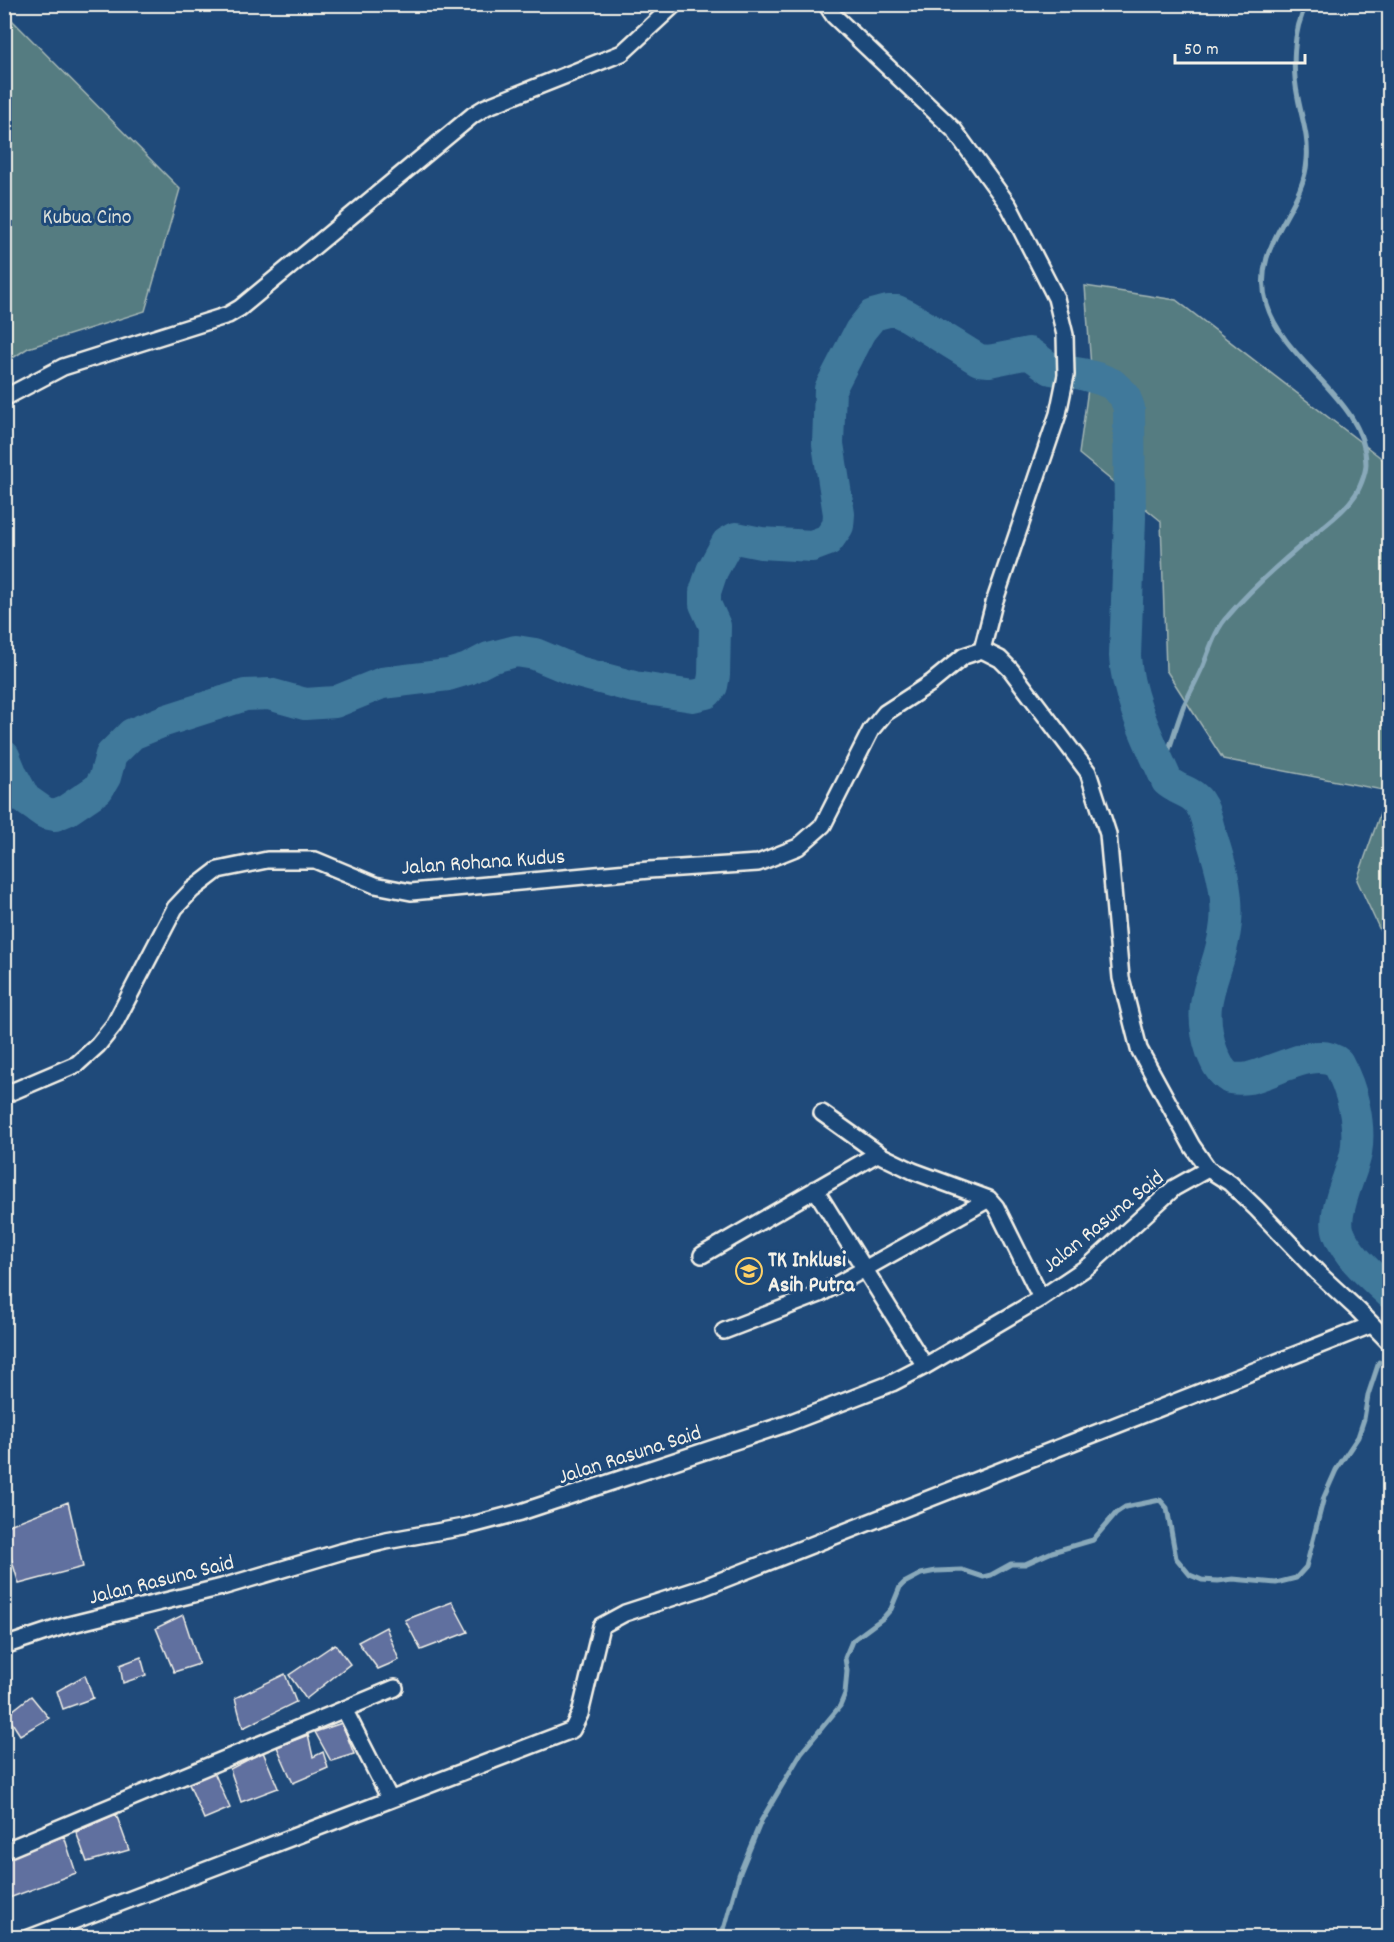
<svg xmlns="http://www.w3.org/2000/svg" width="1394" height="1942" viewBox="0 0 1394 1942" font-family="Dekko,sans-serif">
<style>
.green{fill:#547b81;stroke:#a4b6b4;stroke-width:1.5}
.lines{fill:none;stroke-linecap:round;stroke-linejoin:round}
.stream{stroke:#89a9ba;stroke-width:5}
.river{stroke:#41799b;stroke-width:32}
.building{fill:#60709f;stroke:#f4f1e8;stroke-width:1.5}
.street-casing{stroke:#f4f1e8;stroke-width:20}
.street{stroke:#1f4a7a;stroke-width:15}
.labels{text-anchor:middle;stroke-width:6;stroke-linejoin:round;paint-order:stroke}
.park-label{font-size:22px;fill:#dcdfd9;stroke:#1f4a7a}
.street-label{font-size:22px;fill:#f4f1e8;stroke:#1f4a7a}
.poi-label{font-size:22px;font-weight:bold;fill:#f4f1e8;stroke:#1f4a7a;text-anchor:start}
</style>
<rect width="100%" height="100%" fill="#1f4a7a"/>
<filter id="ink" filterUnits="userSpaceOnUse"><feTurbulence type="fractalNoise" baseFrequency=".0167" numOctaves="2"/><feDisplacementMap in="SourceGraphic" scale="12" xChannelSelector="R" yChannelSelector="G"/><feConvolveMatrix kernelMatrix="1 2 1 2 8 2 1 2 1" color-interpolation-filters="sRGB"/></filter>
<g filter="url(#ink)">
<path class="green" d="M5,13L180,189L145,311L28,348L5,363Z
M1085,286L1176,300L1389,464V950L1357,880L1388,791L1223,759L1166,670L1161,521L1079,454L1091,367Z"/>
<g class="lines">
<path class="stream" d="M1162,770C1170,748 1176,726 1184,705C1190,693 1196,681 1202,668C1209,652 1215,629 1228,616C1253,587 1281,562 1310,538C1324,525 1343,513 1353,498C1359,491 1366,473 1366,464C1366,399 1285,364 1267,305C1249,246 1304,211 1307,160C1309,138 1302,119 1298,98C1292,69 1292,31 1307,4
M718,1938L725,1926L739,1875L761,1821L801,1753L840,1706L845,1694L847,1671L845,1658L852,1641L883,1618L891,1609L900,1587L904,1583L921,1574L936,1571L962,1570L983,1577L991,1575L1011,1564H1025L1052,1552L1093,1540L1116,1513L1125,1507L1160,1500L1167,1508L1176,1558L1190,1575L1202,1580L1218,1581L1233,1579L1276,1583L1296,1578L1306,1567L1324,1497L1336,1470L1358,1437L1364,1419L1368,1395L1379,1362"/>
<path class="river" d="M4,756L12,775L25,799L45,813L55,815L67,810L98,789L105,777L111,755L132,734L164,721L245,695L269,694L305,704L335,702L382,683L448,675L468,669L489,658L516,651L535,654L578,672L634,687L693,696L706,693L712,686L714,675L715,626L705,604V592L712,571L727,543L736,538L761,543L812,546L828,540L838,526L839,514L828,444L830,389L860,331L873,315L888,311H897L908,316L979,360L989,361L1029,353L1051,369L1082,374L1100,379L1112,384L1124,395L1129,408L1130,518L1125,656C1127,698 1150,742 1167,781C1177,791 1193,791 1200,804C1205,811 1207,821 1209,829C1219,860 1229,891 1226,923C1221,975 1193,995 1212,1052C1216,1062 1220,1072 1230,1078C1236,1079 1242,1079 1249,1078C1273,1073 1317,1045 1338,1063C1352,1089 1361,1124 1356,1153C1352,1174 1331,1213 1339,1233C1348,1257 1372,1276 1390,1293"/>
</g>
<path class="building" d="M68,1502L83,1567L19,1584L4,1535V1527Z
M452,1602L468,1632L421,1650L405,1620Z
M183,1615L199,1664L174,1672L156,1628Z
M386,1627L399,1660L378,1669L358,1642Z
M335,1644L350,1664L306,1699L289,1675Z
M141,1657L146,1675L123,1683L120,1665Z
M285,1674L296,1702L243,1728L235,1698Z
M85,1675L93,1698L63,1709L57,1691Z
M31,1696L49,1718L20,1735L7,1715Z
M342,1723L354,1754L331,1761L315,1732Z
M308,1735L313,1757L323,1752L328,1768L293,1783L277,1747Z
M263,1752L278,1788L241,1802L230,1769Z
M214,1772L230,1808L204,1819L189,1784Z
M116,1814L129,1850L87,1862L76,1832Z
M64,1836L76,1873L4,1900V1860Z"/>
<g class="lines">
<defs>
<path id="street" d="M826,4L834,16L954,130L1009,206L1056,298L1065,335L1066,375L1058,414L994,603L982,650
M4,398L63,367L228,315L240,308L473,115L486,107L622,53L675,4
M982,650L1000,659L1011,670L1088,772L1108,834L1121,978L1139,1049L1192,1146L1208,1169L1230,1183L1257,1209L1318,1273L1358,1310L1390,1343
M4,1095L77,1064L98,1045L114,1025L175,908L192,890L218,870L267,860H315L375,885L411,892L649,870L758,863L798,847L823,825L871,730L885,713L931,683L964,656L982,650
M822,1113L882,1156L913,1171L989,1199L996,1207L1041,1298
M815,1189L925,1366
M702,1255L877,1154
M724,1331L820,1294L989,1199
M4,1646L64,1626L222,1587L340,1552L386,1541L464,1527L521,1512L786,1424L892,1383L925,1366L1041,1298L1090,1265L1174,1188L1208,1169
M344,1709L390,1799
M4,1851L395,1688
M29,1938L572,1730L580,1714L601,1626L625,1613L702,1588L1371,1325"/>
</defs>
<use href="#street" class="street-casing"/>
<use href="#street" class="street"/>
</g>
</g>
<defs>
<symbol id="school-ring" viewBox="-11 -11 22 22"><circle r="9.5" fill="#1f4a7a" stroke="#ffd166" stroke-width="1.5"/><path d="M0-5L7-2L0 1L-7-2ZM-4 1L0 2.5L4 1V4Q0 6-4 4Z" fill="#ffd166"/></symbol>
</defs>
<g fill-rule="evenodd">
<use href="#school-ring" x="734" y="1256" width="30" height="30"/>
</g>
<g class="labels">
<g class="park-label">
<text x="87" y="223">Kubua Cino</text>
</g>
<g class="street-label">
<text transform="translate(483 860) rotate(-4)" y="8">Jalan Rohana Kudus</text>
<text transform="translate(1102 1220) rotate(-39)" y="8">Jalan Rasuna Said</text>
<text transform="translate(629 1453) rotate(-18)" y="8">Jalan Rasuna Said</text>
<text transform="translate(161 1578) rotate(-14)" y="8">Jalan Rasuna Said</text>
</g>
<g class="poi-label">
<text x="768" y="1266">TK Inklusi<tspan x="768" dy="25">Asih Putra</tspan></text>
</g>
</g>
<rect width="1394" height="1942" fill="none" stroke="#1f4a7a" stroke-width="24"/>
<rect x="12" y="12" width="1370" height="1918" fill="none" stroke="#f4f1e8" stroke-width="2" filter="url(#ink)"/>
<path d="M1175 54v9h130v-9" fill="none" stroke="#f4f1e8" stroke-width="3"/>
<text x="1184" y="54" font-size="18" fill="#f4f1e8" stroke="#1f4a7a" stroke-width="4.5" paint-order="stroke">50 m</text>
</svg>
